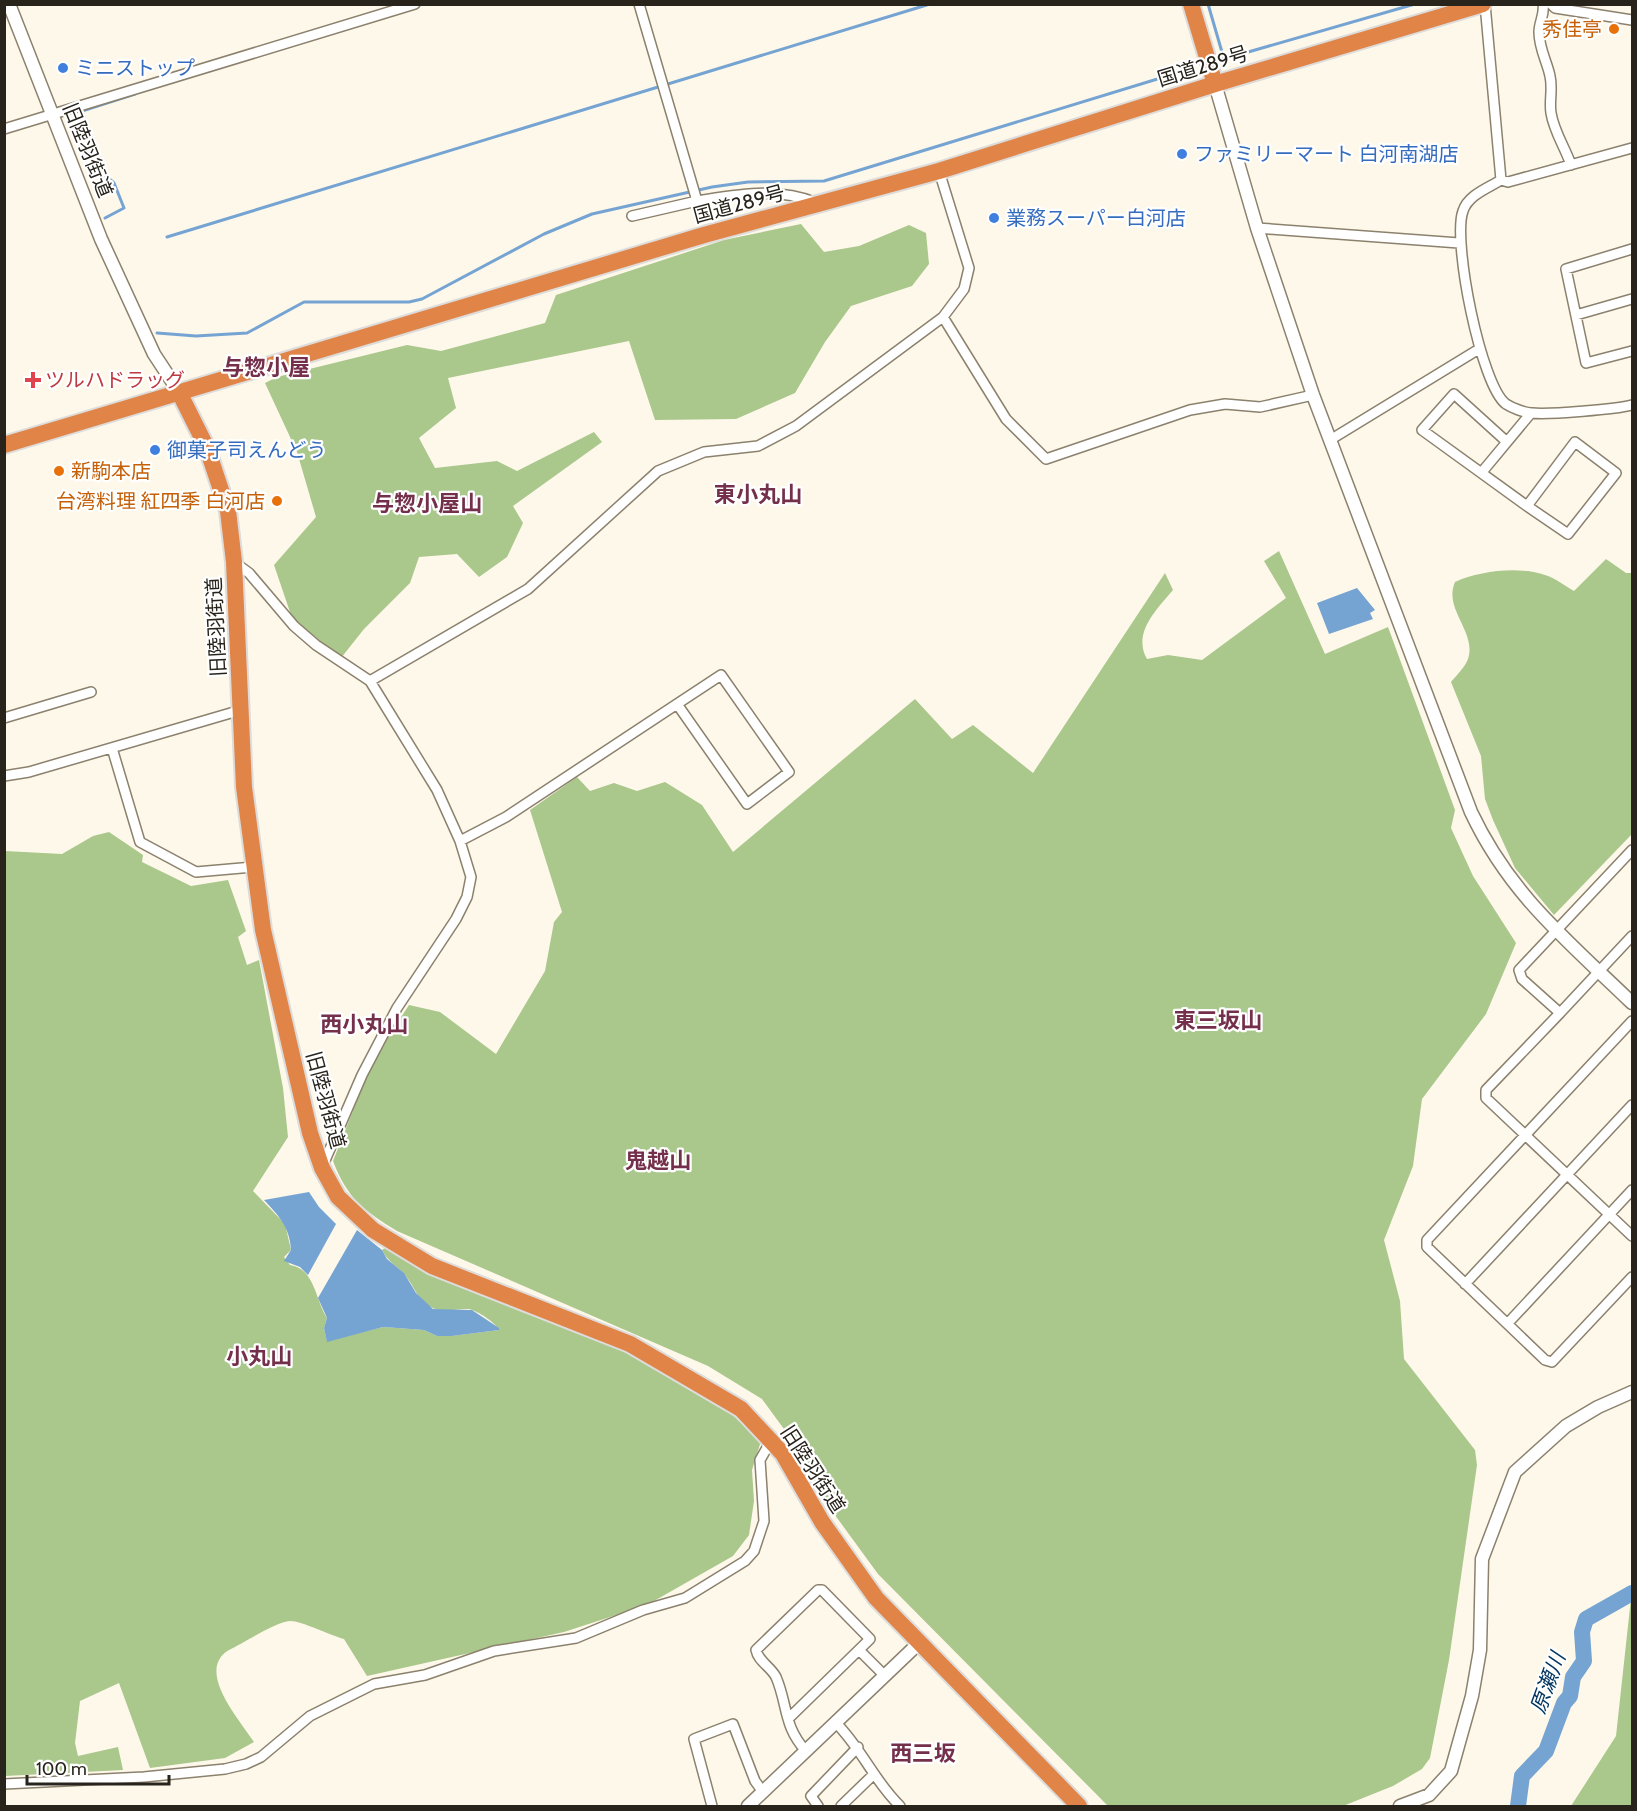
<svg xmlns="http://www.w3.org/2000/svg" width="1637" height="1811" viewBox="0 0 1637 1811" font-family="Cabin,'Noto Sans JP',sans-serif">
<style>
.forest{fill:#aac78c}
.water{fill:#75a4d3}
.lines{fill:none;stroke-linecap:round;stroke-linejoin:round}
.stream{stroke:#75a4d3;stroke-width:3}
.river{stroke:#75a4d3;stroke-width:16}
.minor-casing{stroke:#8b816d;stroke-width:12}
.tertiary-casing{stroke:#8b816d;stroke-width:15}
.trunk-casing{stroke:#dddcdb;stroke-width:20}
.minor{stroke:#fff;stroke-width:9}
.tertiary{stroke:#fff;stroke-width:12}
.trunk{stroke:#e08448;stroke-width:16}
.food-dot{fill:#e8710a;stroke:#fff;stroke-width:2}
.shop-dot{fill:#3f7fe0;stroke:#fff;stroke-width:2}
.health-dot{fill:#e0444e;stroke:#fff;stroke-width:2}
.labels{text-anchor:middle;stroke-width:4.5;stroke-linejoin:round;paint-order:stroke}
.food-label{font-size:20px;fill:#c56008;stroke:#fff;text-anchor:end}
.street-label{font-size:20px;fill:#28241c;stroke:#fff}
.shop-label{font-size:20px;fill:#366cbe;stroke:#fff;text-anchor:start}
.health-label{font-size:20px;fill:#be3a42;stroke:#fff;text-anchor:start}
.water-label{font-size:21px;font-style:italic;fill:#00345f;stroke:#fff}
.quarter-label{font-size:22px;font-weight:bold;fill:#74304b;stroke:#fff}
</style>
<rect width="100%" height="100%" fill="#fef8ea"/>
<path class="forest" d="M801,224L824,252L859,246L909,225L926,233L929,264L912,286L851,306L825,342L795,393L736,419L655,420L629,341L448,378L456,408L419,438L435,468L497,461L517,471L594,432L602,442L513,506L523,523L507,557L479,577L457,554L419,557L410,583L364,629L341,658L292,618L274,565L316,517L297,452L265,383L277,377L407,345L441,351L545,323L556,295L724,240Z
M1279,551L1325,654L1388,627L1455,810L1451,828L1473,876L1516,943L1486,1014L1422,1099L1413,1166L1384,1240L1400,1301L1404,1359L1475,1450L1477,1465L1449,1660L1430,1758L1422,1769L1393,1786L1343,1806H1108L878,1574L824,1500L792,1440L762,1399L708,1366L397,1231C364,1211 347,1198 333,1161L374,1058L409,1005L440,1012L496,1054L545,971L554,922L562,912L530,810L577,777L590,791L614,783L637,791L665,782L702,805L733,852L915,699L952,739L973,725L1033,773L1165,573L1173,590C1157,609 1132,633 1147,659L1168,655L1202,660L1286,598L1264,561Z
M1606,559L1626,573H1632V834L1554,915L1515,868L1493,820L1485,799L1481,756L1451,682C1456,676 1465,667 1468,659C1477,632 1443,609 1455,582C1480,571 1518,566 1545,575C1555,578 1565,586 1574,591Z
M109,832L143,855L142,862L191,886L228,880L246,931L238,937L247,965L259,960L283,1088L288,1137L253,1191L285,1224L291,1250L284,1257L290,1265C315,1269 315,1299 327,1318L324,1328L327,1341L383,1327L424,1330L437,1336H451L499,1330C496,1323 478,1311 469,1309C456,1308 443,1314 431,1307C417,1300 414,1285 404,1274C396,1265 388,1262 382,1250L386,1247L430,1275L606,1338L717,1401L761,1441L752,1470L754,1501L749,1535L733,1556L647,1605L564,1632L367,1676L344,1639C329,1635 302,1621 290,1621C276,1622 243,1643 229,1650C195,1670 239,1719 254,1742L225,1758L150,1768L119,1683L80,1701L75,1743L78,1756L118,1747L123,1770L5,1776V851L62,854L93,836Z
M1632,1589V1806H1571L1616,1736Z"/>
<path class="water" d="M1357,588L1375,610L1370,613L1373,619L1329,634L1317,603Z
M309,1192L319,1207L336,1224L308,1275L300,1267L284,1261L291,1250C290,1227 278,1215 264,1200Z
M357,1230L382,1250L387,1259L404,1273L416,1293L433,1309L472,1310L499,1328V1330L452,1336H437L424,1330L383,1327L327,1342L324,1328L327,1318L318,1298Z"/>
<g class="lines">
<path class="stream" d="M1208,4L1224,59L1415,4
M105,218L124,208L114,183L106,176L82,111L135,94
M167,237L930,4
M157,333L196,336L247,333L304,302H409L422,299L544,234L592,214L712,187L748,182L824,181L1177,73"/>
<path class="river" d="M1518,1806L1522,1776L1546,1751L1564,1703L1570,1696L1573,1677L1584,1661L1582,1632L1586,1619L1632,1593"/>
<defs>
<path id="minor" d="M639,4L697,201C737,194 778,187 817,203
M1485,4L1501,180
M1543,4C1545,14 1539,22 1539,32C1539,49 1547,61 1550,76C1553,89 1549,101 1551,113C1554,132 1565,147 1571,165
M1551,4L1555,8L1632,20
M4,129L415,4
M1632,148L1508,182L1501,180C1488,188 1468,195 1463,211C1452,240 1481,386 1506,404C1512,408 1525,413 1532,413C1547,415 1618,409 1632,405
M632,216L697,201
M1257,228L1459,243
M1632,249L1566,269L1586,363L1632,351
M1576,315L1632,299
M943,317L1006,419L1046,459L1190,410L1225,404L1260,407L1313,395
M1330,440L1479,349
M1507,442L1454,394L1422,430L1527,506
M1575,442L1616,473L1568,534L1527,506Z
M1482,472L1531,413
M234,562L249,573L294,626L316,645L370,681L437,790L460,841L471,877L467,897L456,919L397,1008L362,1075L323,1165
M721,675L789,772L747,804L677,704Z
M370,681L528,589L658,471L704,452L758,446L796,426L943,317L964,289L969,268L939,171
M4,718L91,692
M112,748L140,842L196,872L253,867
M4,776L29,772L241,710
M460,841L506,817L677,704
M1632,850L1519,970L1522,979L1560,1013L1486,1090V1098L1632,1236
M1560,1013L1632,936
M1632,1021L1427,1240V1247L1545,1360L1552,1362L1632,1277
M1465,1284L1632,1105
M1508,1323L1632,1190
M860,1651L885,1676
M788,1719L870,1639L822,1590H818L756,1650C758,1661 771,1667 776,1677C788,1705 783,1726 806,1751
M836,1723C862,1749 874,1781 900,1806
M4,1784L144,1777L225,1769L246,1764L261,1757L310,1716L374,1684L425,1675L494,1651L576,1638L643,1610L685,1598L745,1561L754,1551L764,1521L760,1460L772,1439
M712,1806L694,1739L733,1724L755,1781L763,1792
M818,1806L811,1796L858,1747
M841,1806L873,1775"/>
<path id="tertiary" d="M9,4L101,239L154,354L179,392
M1215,84L1257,228L1313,395L1471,812C1510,895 1568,941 1632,1003
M748,1806L919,1643
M1400,1806L1429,1795L1451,1771L1472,1696L1480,1650L1482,1559L1515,1472L1566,1426L1598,1407L1632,1392"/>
<path id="trunk" d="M1191,4L1215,84
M179,392L207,448L228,511L234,562L244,787L263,930L310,1133L322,1168L338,1197L373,1230L432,1266L630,1344L741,1409L783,1454L822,1522L876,1598L1079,1806
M4,445L704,235L939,171L1215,84L1483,4"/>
</defs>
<use href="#minor" class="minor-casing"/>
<use href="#tertiary" class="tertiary-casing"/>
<use href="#trunk" class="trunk-casing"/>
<use href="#minor" class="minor"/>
<use href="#tertiary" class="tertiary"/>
<use href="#trunk" class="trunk"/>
</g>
<g class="food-dot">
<circle cx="1614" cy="29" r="6"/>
<circle cx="59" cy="471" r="6"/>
<circle cx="277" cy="501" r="6"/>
</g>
<g class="shop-dot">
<circle cx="63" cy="68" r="6"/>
<circle cx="1182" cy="154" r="6"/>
<circle cx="994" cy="218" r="6"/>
<circle cx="155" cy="450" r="6"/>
</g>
<path class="health-dot" d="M30 371h6v6h6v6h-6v6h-6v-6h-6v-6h6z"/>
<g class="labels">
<g class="food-label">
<text x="1602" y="36">秀佳亭</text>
<text x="71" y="478" text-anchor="start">新駒本店</text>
<text x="265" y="508">台湾料理 紅四季 白河店</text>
</g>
<g class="street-label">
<text transform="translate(1203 66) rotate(-17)" y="7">国道289号</text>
<text transform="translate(88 150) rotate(68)" y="7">旧陸羽街道</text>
<text transform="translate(739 204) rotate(-15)" y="7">国道289号</text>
<text transform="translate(216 627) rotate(-93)" y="7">旧陸羽街道</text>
<text transform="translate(326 1100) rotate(75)" y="7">旧陸羽街道</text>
<text transform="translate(813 1469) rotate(57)" y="7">旧陸羽街道</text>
</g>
<g class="shop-label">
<text x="75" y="75">ミニストップ</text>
<text x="1194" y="161">ファミリーマート 白河南湖店</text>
<text x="1006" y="225">業務スーパー白河店</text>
<text x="167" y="457">御菓子司えんどう</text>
</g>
<g class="health-label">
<text x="45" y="387">ツルハドラッグ</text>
</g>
<g class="water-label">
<text transform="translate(1548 1683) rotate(-70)" y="7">原瀬川</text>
</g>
<g class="quarter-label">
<text x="266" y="375">与惣小屋</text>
<text x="758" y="502">東小丸山</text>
<text x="427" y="511">与惣小屋山</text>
<text x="1218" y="1028">東三坂山</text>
<text x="364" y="1032">西小丸山</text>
<text x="658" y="1168">鬼越山</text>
<text x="259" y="1364">小丸山</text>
<text x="923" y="1761">西三坂</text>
</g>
</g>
<rect width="1637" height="1811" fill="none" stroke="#28241c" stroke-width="12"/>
<path d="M27 1775v9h142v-9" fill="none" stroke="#28241c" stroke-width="3"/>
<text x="36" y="1775" font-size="18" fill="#28241c" stroke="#ffffff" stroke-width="4.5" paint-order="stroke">100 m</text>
</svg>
